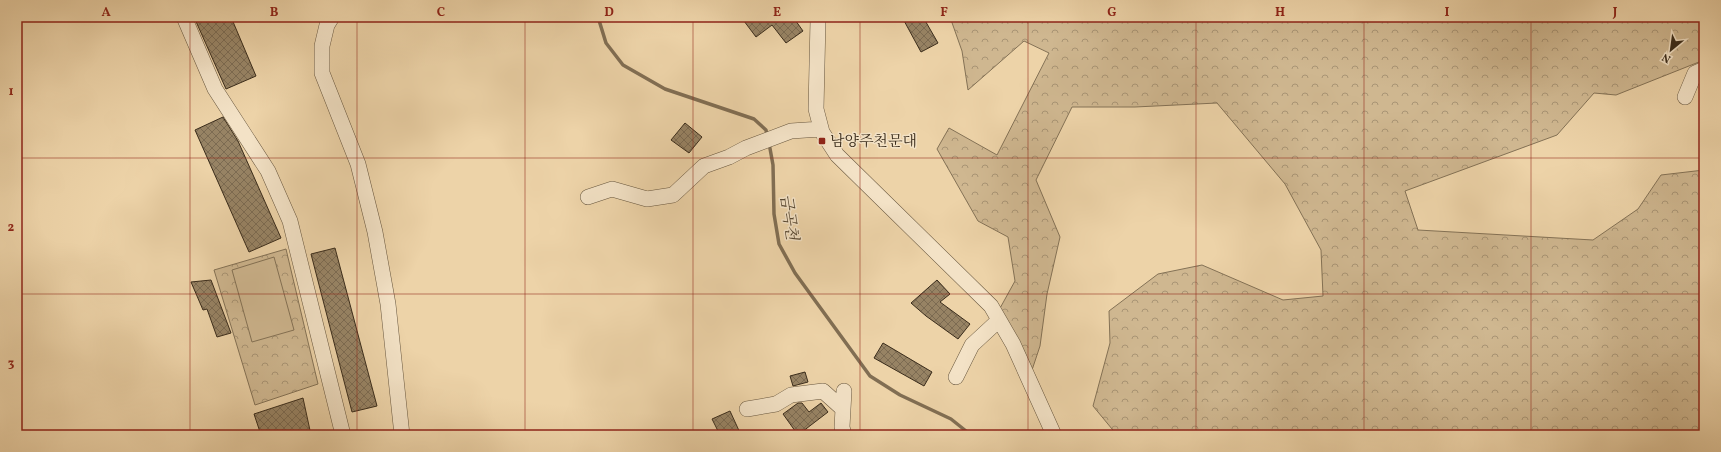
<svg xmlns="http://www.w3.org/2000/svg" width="1721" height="452" viewBox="0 0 1721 452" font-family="Vollkorn,'Noto Serif KR',serif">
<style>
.forest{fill:url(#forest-crowns);stroke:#847256}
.pitch{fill:#cfb790;stroke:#847256}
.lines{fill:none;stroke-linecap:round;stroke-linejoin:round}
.stream{stroke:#816e53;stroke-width:3.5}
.building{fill:url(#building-cross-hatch);stroke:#3a2c1b}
.minor-casing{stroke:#67563e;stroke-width:16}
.minor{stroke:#f3e2c6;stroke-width:15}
.grid{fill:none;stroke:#8f2418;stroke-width:1;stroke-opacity:0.55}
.poi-dot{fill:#8f2418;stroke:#f3e2c6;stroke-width:1.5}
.labels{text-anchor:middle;stroke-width:3;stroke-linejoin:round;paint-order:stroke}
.poi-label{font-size:15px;fill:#3a2c1b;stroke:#f3e2c6;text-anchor:start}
.water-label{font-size:16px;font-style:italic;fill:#584832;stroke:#f3e2c6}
.neatline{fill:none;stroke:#8f2418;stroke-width:1.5}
.grid-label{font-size:13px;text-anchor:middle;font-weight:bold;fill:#8f2418}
</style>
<defs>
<pattern id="forest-crowns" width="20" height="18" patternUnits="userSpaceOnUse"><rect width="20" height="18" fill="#cfb790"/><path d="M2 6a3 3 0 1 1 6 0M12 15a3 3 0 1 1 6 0" fill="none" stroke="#a99575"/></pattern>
<pattern id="building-cross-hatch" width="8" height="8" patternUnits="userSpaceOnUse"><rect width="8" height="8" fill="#978364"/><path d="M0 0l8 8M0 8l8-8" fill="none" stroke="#7c6b52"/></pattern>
</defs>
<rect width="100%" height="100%" fill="#edd3a8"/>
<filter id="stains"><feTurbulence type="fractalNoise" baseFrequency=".005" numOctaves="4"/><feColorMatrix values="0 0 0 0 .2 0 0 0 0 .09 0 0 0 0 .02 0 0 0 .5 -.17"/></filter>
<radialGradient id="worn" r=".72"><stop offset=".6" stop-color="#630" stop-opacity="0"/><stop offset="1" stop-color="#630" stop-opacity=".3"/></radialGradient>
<path class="forest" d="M950,17H1704V60L1616,95L1594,93L1557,135L1405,191L1418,230L1593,240L1638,209L1661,175L1704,170V435H1117L1093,406L1110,343L1109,311L1158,274L1202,265L1283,300L1323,296L1321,250L1285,184L1217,103L1135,107H1072L1036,180L1060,237L1047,294L1040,346L1032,370L999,310L1015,281L1008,237L978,221L937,149L949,128L997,155L1049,53L1024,41L968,90L962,51Z
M286,249L318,384L255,405L214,270Z"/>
<path class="pitch" d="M274,257L294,330L252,342L232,270Z"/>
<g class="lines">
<path class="stream" d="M598,17L606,43L623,65L665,89L754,119L766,130L767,135
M769,143L773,165L774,214L779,244L795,273L870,376L900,395L951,419L971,435"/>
</g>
<path class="building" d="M194,17H231L256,76L226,89Z
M741,17H793L803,31L786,43L772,25L756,37Z
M902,17H923L938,43L921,52Z
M223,117L238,141L281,238L249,252L195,130Z
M685,123L702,137L689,153L671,140Z
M335,248L377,406L352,412L311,254Z
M211,280L231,333L217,337L207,309L203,310L191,282Z
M937,280L950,294L940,302L970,324L958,339L926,316L911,303Z
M883,343L932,372L924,386L874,358Z
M805,372L808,382L793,386L790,376Z
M303,398L311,435H261L254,414Z
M798,403H802L809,412L821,403L828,412L798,435L783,414Z
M730,411L741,435H720L712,419Z"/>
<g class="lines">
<defs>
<path id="minor" d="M184,17L215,89L268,171L290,221L343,435
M332,17L327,25L322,46V73L358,164L375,232L388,304L402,435
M816,17L818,20L816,109L822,132L837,155L991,306L1013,344L1054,435
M1685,97L1695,73L1704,69
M588,197L612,189L647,199L673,195L704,166L729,157L746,148L791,131L821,129
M956,377L972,345L999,320
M747,409L776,404L791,395L823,391L843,409
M844,435L842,427L844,391"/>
</defs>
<use href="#minor" class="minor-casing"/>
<use href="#minor" class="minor"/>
</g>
<path class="grid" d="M190,17V435M357,17V435M525,17V435M693,17V435M860,17V435M1028,17V435M1196,17V435M1364,17V435M1531,17V435M17,158H1704M17,294H1704"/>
<rect class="poi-dot" x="818" y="137" width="8" height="8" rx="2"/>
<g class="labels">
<g class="poi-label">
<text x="830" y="146">남양주천문대</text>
</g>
<g class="water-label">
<text transform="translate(790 217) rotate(82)" y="6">금곡천</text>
</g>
</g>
<rect width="1721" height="452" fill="none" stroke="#edd3a8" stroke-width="44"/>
<g transform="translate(1671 50) rotate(209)" stroke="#f3e2c6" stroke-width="3" paint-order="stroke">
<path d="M0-3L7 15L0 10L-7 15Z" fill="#3a2c1b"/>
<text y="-6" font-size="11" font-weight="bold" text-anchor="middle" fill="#3a2c1b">N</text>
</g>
<rect x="22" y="22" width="1677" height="408" class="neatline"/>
<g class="grid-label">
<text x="106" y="16">A</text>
<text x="274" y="16">B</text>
<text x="441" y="16">C</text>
<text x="609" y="16">D</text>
<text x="777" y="16">E</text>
<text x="944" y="16">F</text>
<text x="1112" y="16">G</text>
<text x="1280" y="16">H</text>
<text x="1447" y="16">I</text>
<text x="1615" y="16">J</text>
<text x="11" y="95">1</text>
<text x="11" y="231">2</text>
<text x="11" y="367">3</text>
</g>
<rect width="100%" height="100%" filter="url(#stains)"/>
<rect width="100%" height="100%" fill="url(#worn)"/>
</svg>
